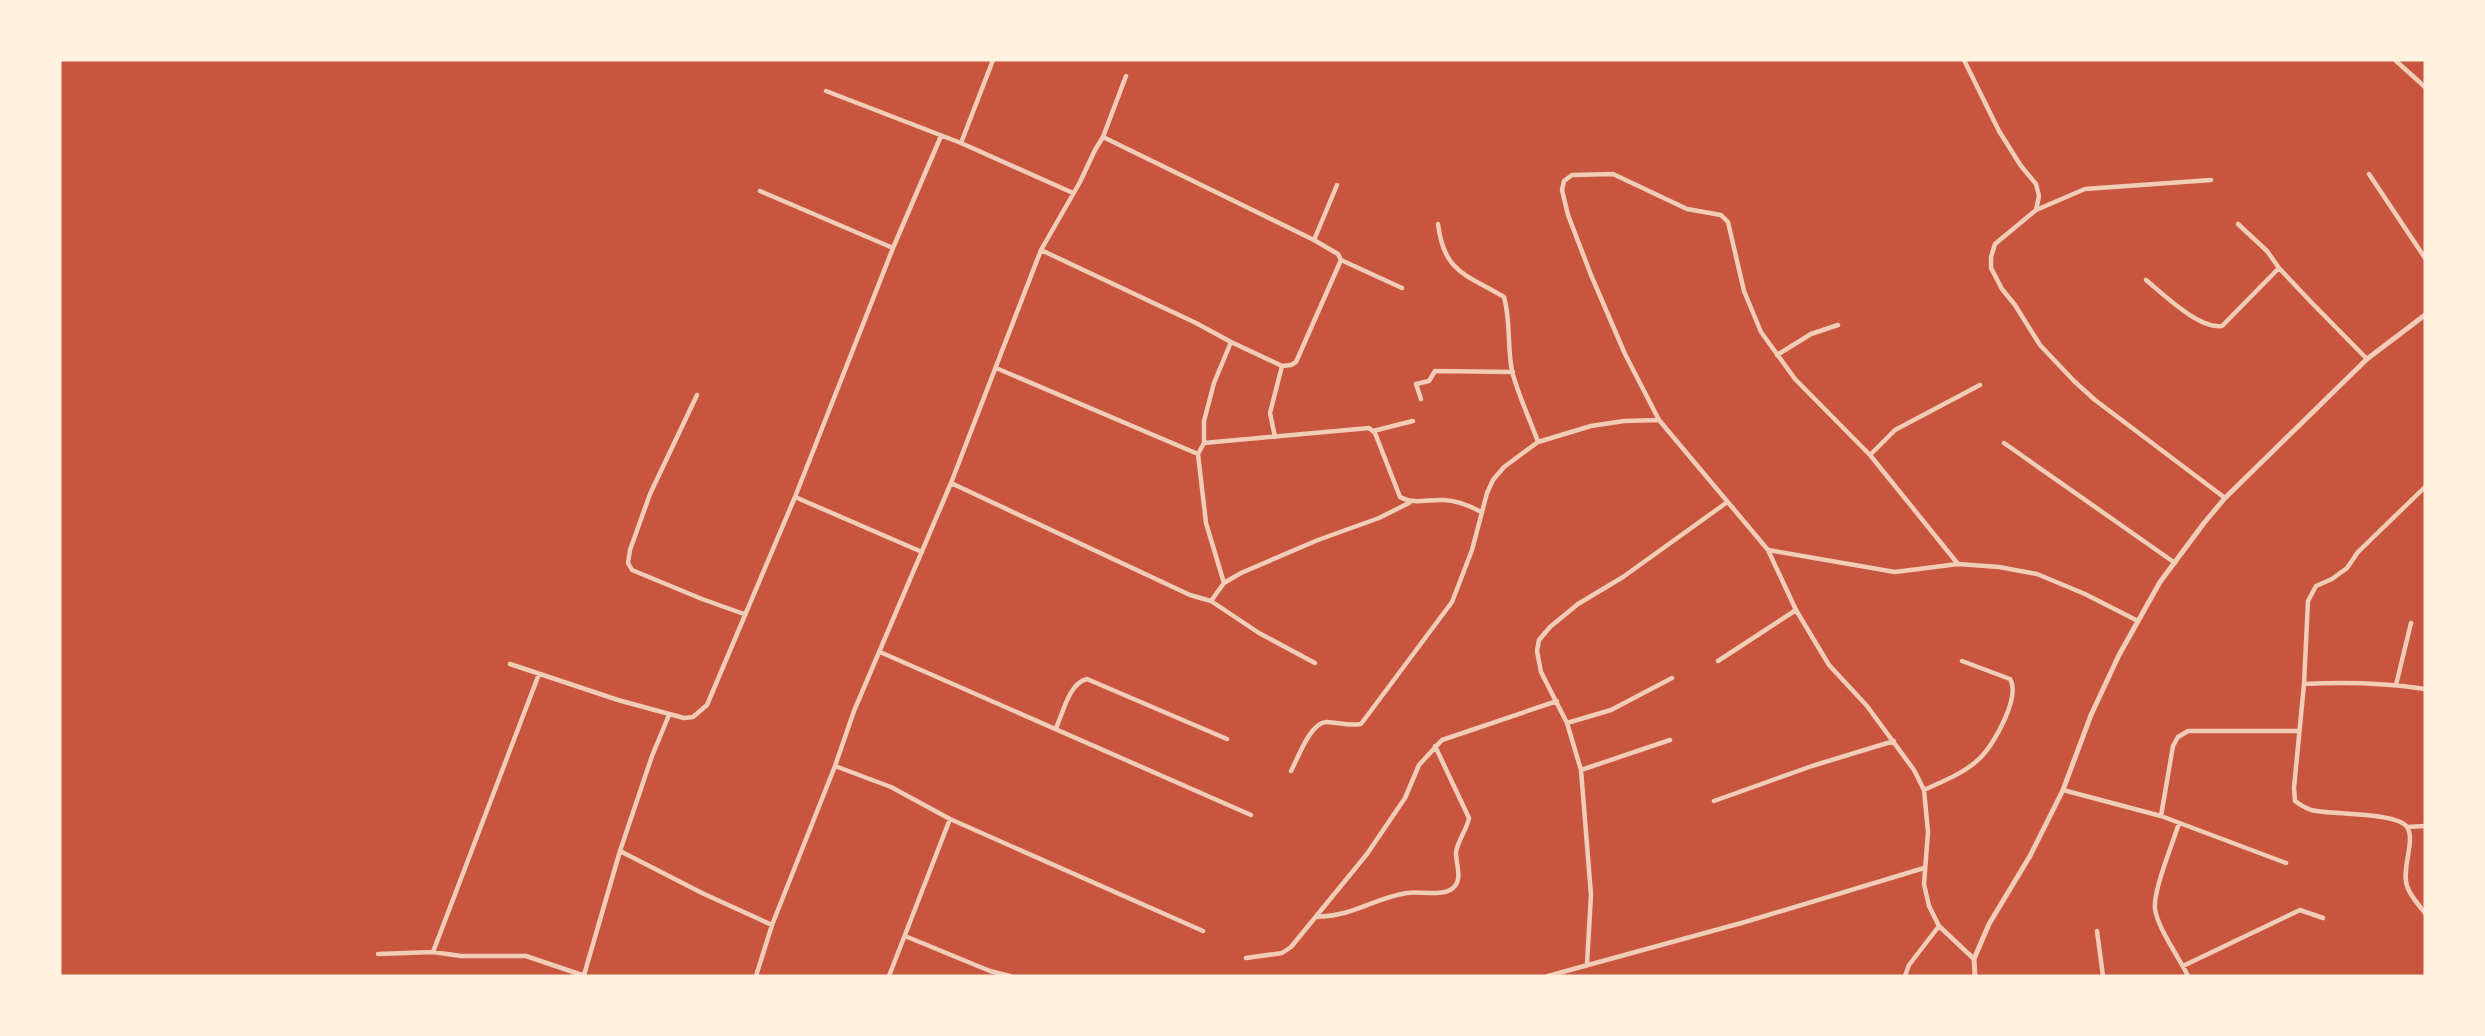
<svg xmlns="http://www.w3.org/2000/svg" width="2485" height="1036" viewBox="0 0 2485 1036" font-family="Manrope,sans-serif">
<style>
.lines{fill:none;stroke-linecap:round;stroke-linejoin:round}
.minor{stroke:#f1ccb7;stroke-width:4.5}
.tertiary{stroke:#f1ccb7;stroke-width:5}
</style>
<rect width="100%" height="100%" fill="#c8553d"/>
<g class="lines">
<path class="minor" d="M1964,60L1999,131L2021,166L2036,184L2039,196L2036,210L1995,244L1991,257V268L2002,289L2015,305L2040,345L2074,381L2095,400L2225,498
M2395,60L2425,87
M826,91L961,143L1073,193
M1103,137L1126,76
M961,143L993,60
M2369,174L2425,258
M760,191L893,248
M2036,210L2085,189L2211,180
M1438,224C1444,273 1466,274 1504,297C1511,321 1507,346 1512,371C1518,395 1530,419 1538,442
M2238,224L2267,251L2279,268L2311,302L2367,359
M1314,240L1337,185
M1041,250L1196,323L1231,342
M1341,260L1402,288
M2146,280C2164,295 2199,329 2222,326L2279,268
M1777,355L1811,334L1838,325
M996,368L1198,454
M697,395L650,494L630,550L628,563L632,570L702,599L744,614
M1421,399L1416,384L1429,381L1435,371L1513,372
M1373,431L1413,421
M1275,437L1270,413L1282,366
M1204,443L1369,428L1375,433L1400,497C1414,505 1428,499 1444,500C1458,501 1469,505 1481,512
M2004,443L2175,563
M1870,455L1895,430L1980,385
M951,483L1190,595L1211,601L1224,583L1241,573L1318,540L1379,518L1409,503
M2425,487L2358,552L2347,568L2332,579L2316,586L2308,601L2304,684L2294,788L2295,801C2300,805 2306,808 2311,810C2330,815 2396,812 2407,827C2416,840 2401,869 2407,886C2410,896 2419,905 2425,913
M795,497L922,552
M1768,550L1895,572L1958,564L1999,567L2037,574L2085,594L2138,621
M1958,564L1870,455L1795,379L1761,332L1744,291L1728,222L1721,215L1687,209L1613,174L1572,175L1564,181L1562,190L1568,215L1591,275L1625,354L1659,420L1768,550L1796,610L1829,665L1867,706L1914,770L1924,790L1928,832L1924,884L1929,906L1939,926L1974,959
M1211,601L1259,633L1315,663
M880,652L1251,815
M1718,661L1796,610
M510,664L618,700L684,718L693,717L707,705L795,497L893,248L941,136
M2304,684C2344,682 2385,683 2425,689
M2396,685L2411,623
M669,715L652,756L620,851L702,893L772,925
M1567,723L1611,710L1672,678
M1056,728C1063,713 1069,683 1087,679L1227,739
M835,766L891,787L950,819L1203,931
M1581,770L1670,740
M1291,771C1298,758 1311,721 1327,722C1340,723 1349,726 1361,724L1452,602L1472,550L1487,493L1493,480L1504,467L1538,442L1591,426L1624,421L1659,420
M1924,790C1943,781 1965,773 1980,758C1994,745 2021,696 2010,679L1962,661
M2063,790L2161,816L2286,863
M1714,801L1812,766L1894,741
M2161,816L2173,746L2178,737L2188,731H2299
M2179,823C2173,843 2153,890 2155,909C2158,929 2179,957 2188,976
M2407,827L2425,826
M1317,917C1354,916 1374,898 1407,893C1419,891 1443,897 1453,888C1463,880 1456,864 1456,853C1457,841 1467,830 1469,818L1435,746
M2097,931L2103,976
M905,936L990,971L1010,976
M433,952L539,674
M378,954L433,952L461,956H526L585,976
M1246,958L1282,953L1291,947L1367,854L1405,798L1419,765L1442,740L1557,701
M1587,964L1591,895L1581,770L1567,723L1541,672L1537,651L1539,640L1550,627L1578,604L1623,577L1726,503
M2183,966L2300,910L2323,918
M584,975L620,851
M756,976L772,925L835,766L854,711L951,483L1041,250L1080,182L1095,150L1103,137L1314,240L1338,254L1341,260L1296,362L1291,365L1282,366L1231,342L1214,383L1204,421V443L1198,454L1206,523L1224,583
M889,976L950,819
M1548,976L1745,922L1924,868
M1905,976L1909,965L1939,926"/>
<path class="tertiary" d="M1975,976L1974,959L1989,924L2030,856L2063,790L2091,715L2119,655L2160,582L2204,523L2225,498L2367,359L2425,315"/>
</g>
<rect width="2485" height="1036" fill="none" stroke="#fff3e0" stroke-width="123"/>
</svg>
